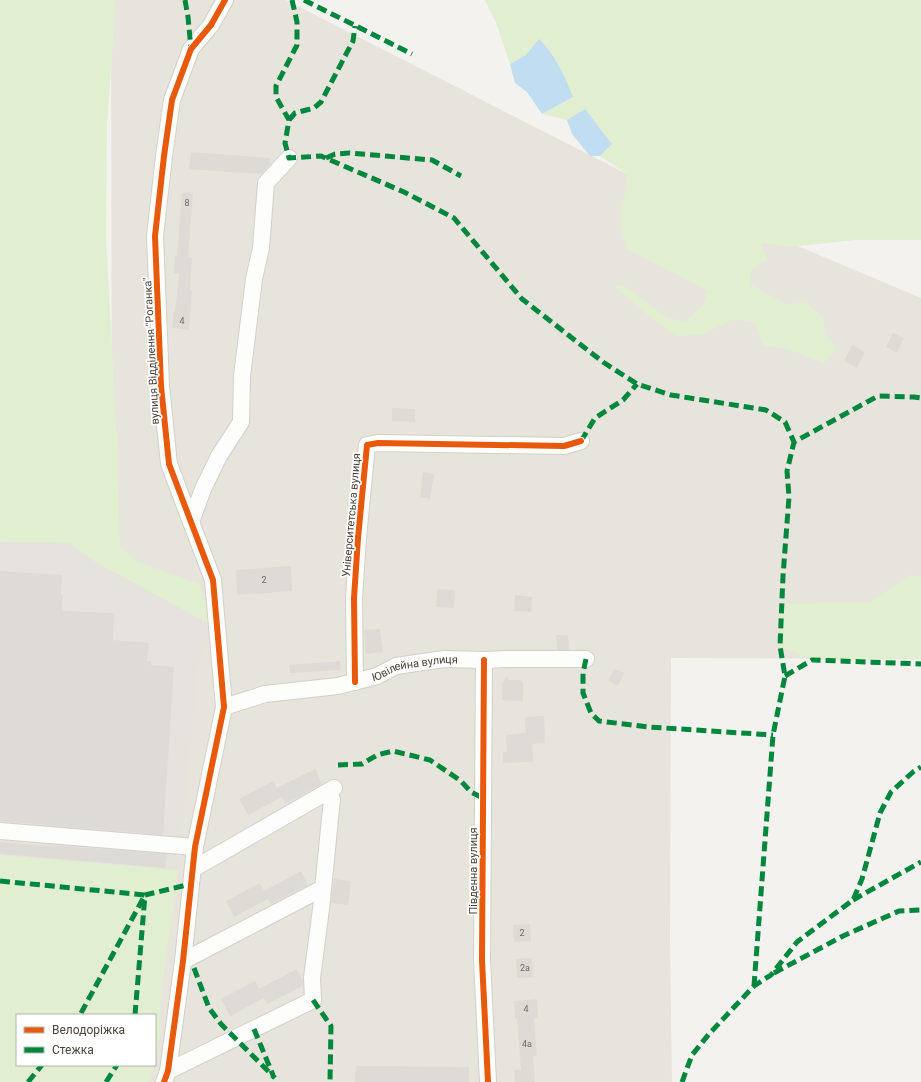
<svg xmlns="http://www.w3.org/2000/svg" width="921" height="1082" viewBox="0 0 921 1082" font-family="Roboto,sans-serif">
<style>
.residential{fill:#e7e4dc;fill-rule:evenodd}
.industrial{fill:#e6e2de}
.green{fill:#e1eecf}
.water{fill:#c0ddf1}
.building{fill:#dedbd6}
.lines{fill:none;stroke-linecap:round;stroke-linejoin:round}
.minor-casing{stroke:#d2d0cb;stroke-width:18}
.minor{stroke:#fdfdfc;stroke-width:16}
.quiet{stroke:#00873e;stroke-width:5;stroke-dasharray:10 5;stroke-linecap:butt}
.cycleway-casing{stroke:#fff;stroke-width:8}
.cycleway{stroke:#e8590c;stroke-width:6}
.labels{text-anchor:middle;stroke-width:3.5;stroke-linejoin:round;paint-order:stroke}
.number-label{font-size:9px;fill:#706a61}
.street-label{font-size:11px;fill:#4b4439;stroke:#fff}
</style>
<rect width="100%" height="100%" fill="#f4f2ee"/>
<path class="residential" d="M111,0H286L627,174L921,298V659L671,658L670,939L672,1082H0V548L112,550ZM17,1015H155V1065H17Z"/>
<path class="industrial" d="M0,542H70L92,560L213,626L198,664L178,870L0,855Z"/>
<path class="green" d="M0,0H116L107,124L106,238L117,442L120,547L138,562L200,584L213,626L92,560L70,543L0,542Z
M485,0H921V240H855L789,247L761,243L767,260L751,270V285L788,305L805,301L823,317L825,333L837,349L824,363L785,348L763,346L755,322L734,319L701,335L677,336L654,320L614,286L623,285L666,317L684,322L703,305L708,291L627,249L621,228L622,205L627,185V174L600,156L612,144L585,109L567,120L542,114L573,97L526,55L510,64L496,23Z
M910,575L921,577V659L812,660L780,646L782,604L871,602Z
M0,855L178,870L160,1001L161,1033L155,1058V1015H17V1065H153L149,1082H0Z"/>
<path class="water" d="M539,39C555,55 565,76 573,97L542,114L527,92L515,83L510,64L526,55Z
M585,109L612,144L600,156H590L572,134L567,120Z"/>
<path class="building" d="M191,152L271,158L270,164L261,174L189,169Z
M182,193H193L188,257L192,258L190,290H192L189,330L172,328L174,312H175L179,274L174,273L175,256H177Z
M893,333L904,338L897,353L886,347Z
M852,345L865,352L857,368L844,361Z
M392,408L415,409V422L392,421Z
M423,472L434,474L430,499L420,497Z
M291,566L292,591L237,595L236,570Z
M0,571L62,575L61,595H63L62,611L114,613L113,640L149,643L147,661H151V665L174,667L163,835L0,821Z
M437,589L455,590L454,608L436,607Z
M515,595L532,597L531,612L514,611Z
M380,629L383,652L366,654L364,630Z
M556,635H568L569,650H557Z
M340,661L341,670L290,673L289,665Z
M614,669L624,673L618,686L608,681Z
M507,676L509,680H521L523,683V701L502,700V683Z
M544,716L545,743L532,744L533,762L503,763V752H507L506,735L526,733L525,717Z
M315,769L322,784L285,804L282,797L248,815L239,799L273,781L277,788Z
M0,842L50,846L51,845L167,854L165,868L0,854Z
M301,871L308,885L271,904L268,899L234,917L226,901L260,883L264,891Z
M334,879L351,881L348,905L331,903Z
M530,924L531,941L514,942L513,925Z
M532,958L533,977L517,978L516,959Z
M297,969L303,981V986L267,1004L264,998L230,1016L221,999L255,981L259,989Z
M537,999L538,1018H534L537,1056H533L535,1082H515L514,1070H521L517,1019H515L514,1001Z
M356,1066L469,1067V1082H355Z"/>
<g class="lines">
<defs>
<g id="minor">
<path d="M191,522L203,489L219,456L241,422L242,376L254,279L261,248L266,183L289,158"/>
<path d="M484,660L482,960L488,1082"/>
<path d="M355,682L354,598L358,538L367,445L378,443L564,446L581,441"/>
<path id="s1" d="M224,707L265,694L338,686L377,676L396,666L444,659L484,660L507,659H586"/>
<path d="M0,831L195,847"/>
<path d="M193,869L334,788"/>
<path d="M183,961L323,888"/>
<path d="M168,1071L313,1000L312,978L321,909L332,799"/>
<path d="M164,1082L168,1071L183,961L195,847L224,707L213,580L169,464L161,386L155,236L164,156L172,100L191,49L211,25L225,0"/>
</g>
</defs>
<use href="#minor" class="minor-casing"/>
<use href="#minor" class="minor"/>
<path class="quiet" d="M185,0L188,17L191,49
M292,0L297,22V45L276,86V97L289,120L285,143L289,158L321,156L404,192L454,218L522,299L603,362L637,384L671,395L766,410L785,422L794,442
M304,0L412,54
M289,120L295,113L314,108L321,102L353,41L355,26
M326,158L335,154L349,153L432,160L461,176
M581,441L595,418L623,400L637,384
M586,659L583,673V693L591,713L599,721L649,727L773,735
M785,676L812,660L921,664
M338,765L362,764L377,755L393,751L430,760L461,781L471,792L483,798
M0,881L145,895L80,1015
M853,900L921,862
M194,968L209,1008L221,1024L275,1078
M774,973L843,936L899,911L921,910
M754,986L773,735L785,676L780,646L783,576L789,497L787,471L794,442L878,396L914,397L921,398
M313,1000L331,1026L330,1082
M135,1015L145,895L191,884
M254,1029L273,1075
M28,1082L42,1065
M106,1082L117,1065
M682,1082L692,1055L709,1034L754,986L771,975L797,942L853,900L862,879L880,813L891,792L913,772L921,767"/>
<defs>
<path id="cycleway" d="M484,660L482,960L488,1082
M355,682L354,598L358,538L367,445L378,443L564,446L581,441
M164,1082L168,1071L183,961L195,847L224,707L213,580L169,464L161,386L155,236L164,156L172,100L191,49L211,25L225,0"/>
</defs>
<use href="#cycleway" class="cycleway-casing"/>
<use href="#cycleway" class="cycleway"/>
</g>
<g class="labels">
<g class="number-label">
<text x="187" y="206">8</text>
<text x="182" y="324">4</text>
<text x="264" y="583">2</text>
<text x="522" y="936">2</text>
<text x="525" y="971">2а</text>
<text x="526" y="1012">4</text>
<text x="527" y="1047">4а</text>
</g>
<g class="street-label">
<text transform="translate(151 351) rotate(-93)" y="4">вулиця Відділення "Роганка"</text>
<text transform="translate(351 515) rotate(-85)" y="4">Університетська вулиця</text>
<text dy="4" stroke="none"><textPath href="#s1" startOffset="196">Ювілейна вулиця</textPath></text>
<text transform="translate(473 871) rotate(-90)" y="4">Південна вулиця</text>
</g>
</g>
<rect x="16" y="1014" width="140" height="52" fill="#ffffff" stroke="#b7b4b0"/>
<rect x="24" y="1027" width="20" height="6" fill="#e8590c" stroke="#b7b4b0"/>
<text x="52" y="1034" font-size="12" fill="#4b4439">Велодоріжка</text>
<rect x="24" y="1047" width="20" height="6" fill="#00873e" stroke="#b7b4b0"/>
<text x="52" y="1054" font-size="12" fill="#4b4439">Стежка</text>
</svg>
